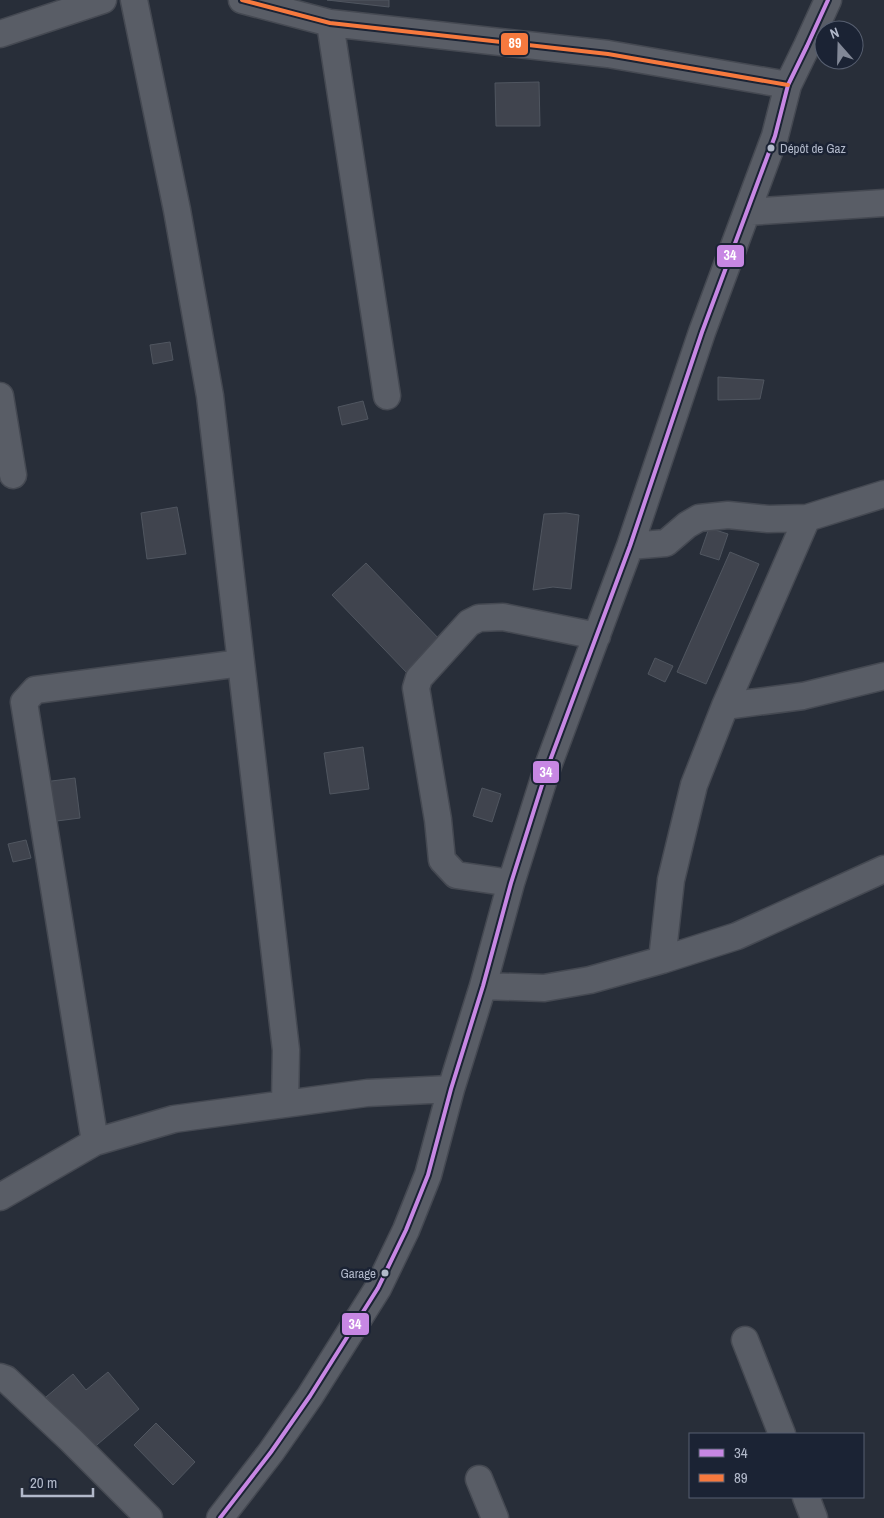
<svg xmlns="http://www.w3.org/2000/svg" width="884" height="1518" viewBox="0 0 884 1518" font-family="'Archivo Narrow',sans-serif">
<style>
.building{fill:#40444e;stroke:#505660}
.lines{fill:none;stroke-linecap:round;stroke-linejoin:round}
.minor-casing{stroke:#454952;stroke-width:29}
.minor{stroke:#595d66;stroke-width:26}
.bus-1-casing{stroke:#1b2334;stroke-width:8}
.bus-2-casing{stroke:#1b2334;stroke-width:8}
.bus-1{stroke:#c787e3;stroke-width:4}
.bus-2{stroke:#f6793e;stroke-width:4}
.bus-dot{fill:#b2b9ca;stroke:#1b2334;stroke-width:2}
.labels{text-anchor:middle;stroke-width:5;stroke-linejoin:round;paint-order:stroke}
.bus-label{font-size:13px;fill:#b2b9ca;stroke:#1b2334;text-anchor:start}
.line-badge{stroke:#1b2334;stroke-width:2}
.badge-label{font-size:14px;text-anchor:middle;font-weight:bold;fill:#fff}
</style>
<rect width="100%" height="100%" fill="#282e39"/>
<path class="building" d="M327,0H389V7Z
M539,82L540,126H496L495,83Z
M170,342L173,360L153,364L150,345Z
M718,377L764,380L760,399L718,400Z
M363,401L368,419L342,425L338,407Z
M177,507L186,554L147,559L141,513Z
M566,513L579,515L571,589L553,587L533,590L544,514Z
M709,528L728,534L719,560L700,554Z
M730,552L759,564L706,684L677,672Z
M366,563L442,642L408,674L332,595Z
M655,658L673,666L665,682L648,674Z
M363,747L369,789L330,794L324,753Z
M75,778L80,818L49,822L44,782Z
M482,788L501,794L492,822L473,816Z
M26,840L31,858L13,862L8,844Z
M108,1372L139,1409L91,1450L46,1397L73,1374L86,1390Z
M156,1423L195,1462L173,1485L134,1445Z"/>
<g class="lines">
<defs>
<path id="minor" d="M134,0L177,210L210,396L286,1050L285,1104
M242,0L330,23L608,54L788,85
M330,23L387,396
M0,34L103,0
M747,212L884,203
M0,396L13,475
M630,546L666,543L687,525L699,518L728,515L768,519L807,518L884,494
M725,706L803,696L884,676
M511,883L456,875L442,860L438,820L416,688L419,678L469,623L479,618L503,617L597,636
M662,960L671,880L694,785L725,706L807,518
M483,986L544,988L590,980L662,960L737,936L884,869
M95,1142L24,702L35,690L241,663
M0,1197L95,1142L174,1119L367,1093L451,1089
M745,1340L782,1434
M0,1377L6,1379L71,1440L149,1518
M479,1479L495,1518
M806,1497L814,1518
M220,1518L271,1452L310,1396L378,1288L406,1230L428,1175L451,1089L483,986L511,883L548,766L630,546L702,332L775,136L788,85L807,46L828,0"/>
</defs>
<use href="#minor" class="minor-casing"/>
<use href="#minor" class="minor"/>
<defs>
<path id="bus-1" d="M220,1518L271,1452L310,1396L378,1288L406,1230L428,1175L451,1089L483,986L511,883L548,766L630,546L702,332L775,136L788,85L807,46L828,0"/>
<path id="bus-2" d="M242,0L330,23L608,54L788,85"/>
</defs>
<use href="#bus-1" class="bus-1-casing"/>
<use href="#bus-2" class="bus-2-casing"/>
<use href="#bus-1" class="bus-1"/>
<use href="#bus-2" class="bus-2"/>
</g>
<g class="bus-dot">
<circle cx="771" cy="148" r="4.5"/>
<circle cx="385" cy="1273" r="4.5"/>
</g>
<g class="labels">
<g class="bus-label">
<text x="780" y="153">Dépôt de Gaz</text>
<text x="376" y="1278" text-anchor="end">Garage</text>
</g>
</g>
<g class="line-badge">
<rect x="500" y="32" width="29" height="24" rx="5" fill="#f6793e"/>
<rect x="716" y="244" width="29" height="24" rx="5" fill="#c787e3"/>
<rect x="532" y="760" width="28" height="24" rx="5" fill="#c787e3"/>
<rect x="341" y="1312" width="29" height="24" rx="5" fill="#c787e3"/>
</g>
<g class="badge-label">
<text x="515" y="48">89</text>
<text x="730" y="260">34</text>
<text x="546" y="777">34</text>
<text x="355" y="1329">34</text>
</g>
<rect x="689" y="1433" width="175" height="65" fill="#1b2334" stroke="#575f70"/>
<rect x="699" y="1449" width="25" height="8" fill="#c787e3" stroke="#575f70"/>
<text x="734" y="1458" font-size="15" fill="#b2b9ca">34</text>
<rect x="699" y="1474" width="25" height="8" fill="#f6793e" stroke="#575f70"/>
<text x="734" y="1483" font-size="15" fill="#b2b9ca">89</text>
<g transform="translate(839 45) rotate(340)"><circle r="24" fill="#1b2334" stroke="#575f70"/>
<path d="M0-4L9 19L0 12L-9 19Z" fill="#828897"/>
<text y="-8" font-size="14" font-weight="bold" text-anchor="middle" fill="#b2b9ca">N</text>
</g>
<path d="M22 1488v8h71v-8" fill="none" stroke="#b2b9ca" stroke-width="2.5"/>
<text x="30" y="1488" font-size="15" fill="#b2b9ca" stroke="#1b2334" stroke-width="4" paint-order="stroke">20 m</text>
</svg>
